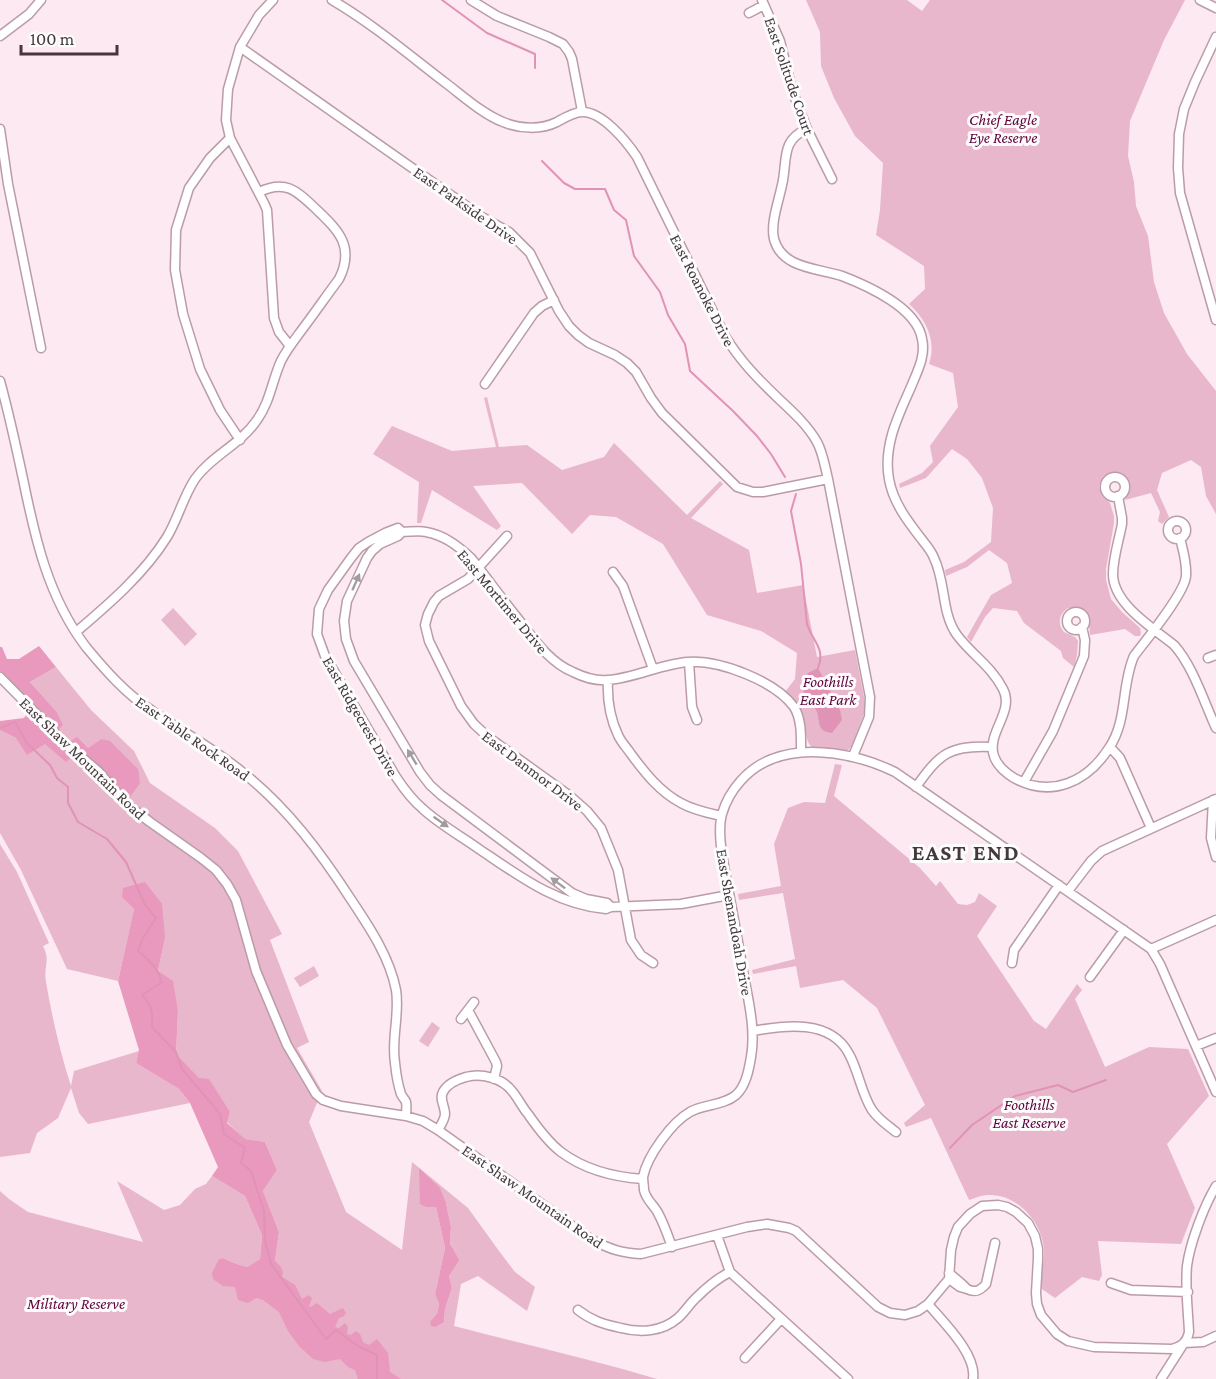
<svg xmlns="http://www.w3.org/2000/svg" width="1216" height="1379" viewBox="0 0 1216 1379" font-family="'Crimson Pro',serif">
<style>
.green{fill:#e8b7cb;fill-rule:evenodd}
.forest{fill:#e899bd}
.water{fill:#e193b6}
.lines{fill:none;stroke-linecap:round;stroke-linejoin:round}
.stream{stroke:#e193b6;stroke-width:2}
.minor-casing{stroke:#ba9ca8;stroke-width:11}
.minor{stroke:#fff;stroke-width:8}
.oneway{fill:#a29c9e}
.labels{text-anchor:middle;stroke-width:6;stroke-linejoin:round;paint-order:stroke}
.street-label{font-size:16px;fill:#44383d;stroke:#fcfcfc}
.park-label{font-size:16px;font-style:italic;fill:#61013c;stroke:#fcfcfc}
.district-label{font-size:22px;font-weight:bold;letter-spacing:1.5px;fill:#44383d;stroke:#fcfcfc}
</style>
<rect width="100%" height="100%" fill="#fce9f1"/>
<path class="green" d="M806,0H907L922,11L930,0H1185L1164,40L1130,121L1128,156L1134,182L1136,206L1148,236L1154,282L1164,313L1187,354L1216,391V514L1206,496L1201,467L1191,460L1162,473L1157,490L1169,517L1162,524L1158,521L1160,512L1151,493L1125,500L1128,488L1125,478L1117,473H1109L1103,477L1099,486L1102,496L1110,503L1114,516V523L1106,569V580L1111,599L1122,612L1140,628L1141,633L1140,636H1135L1125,629L1090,635C1089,620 1089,604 1068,608C1059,614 1057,624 1064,632L1075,637L1078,641L1077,655L1074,667L1063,658L1061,651L1024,623L1017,611L993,608L985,617L971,642L967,637L991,595L1012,583L1007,563L989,550L967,567L946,576L945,570L964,562L991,542L993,508L982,478L967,459L952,449L926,478L900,488L899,484L922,473L933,462L930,446L958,407L953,373L929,364C937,341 926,319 909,304L925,289L924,266L876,235L880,210L883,163L855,136L834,98L821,66L820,32Z
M487,397L499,447L527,445L562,470L604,457L614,443L687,515L720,481L723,484L691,518L749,550L757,593L803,585L817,657L855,650L865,702V711L852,746L847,751L813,748C804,742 806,723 800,712C797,704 791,698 785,692L795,679L797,653L761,631L707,615L663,544L616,517L590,515L572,534L522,483L473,486L501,526L497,530L432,490L421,523H417L419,482L373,454L392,426L452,451L496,447L484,398Z
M173,608L197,634L185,646L161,620Z
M56,667L91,710L134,751L150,783L215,828L238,851L282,934L270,940L309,1042L297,1048L322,1091L309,1122L346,1212L402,1250L412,1162L468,1208L499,1251L515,1272L535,1287L527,1311L478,1276L461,1284L454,1326C522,1344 590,1359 657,1379H0V1191L9,1199L28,1212L143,1242L117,1181L164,1210L180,1205L195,1189L206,1184L212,1176L245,1196L262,1235L260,1259L247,1267L236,1264L223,1258L219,1259L282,1277L275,1261L279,1232L263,1191L277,1170L265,1142L244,1139L227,1122L230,1112L176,1054L178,1012L158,971L165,938L122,897L134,909L118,981L67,969L21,870L0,833V730L16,738L79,750L102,771L101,739L88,748L69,742L58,730L56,711L30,682ZM446,1203L451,1227L450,1242L458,1260L449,1276L452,1288L445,1309L444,1322L437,1314L439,1304L435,1294L445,1248L436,1207Z
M835,764L842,765L834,796L920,868L936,886L940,881L958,904L967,905L975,902L979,893L997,906L977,936L1034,1021L1046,1029L1077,984L1082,990L1075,999L1105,1067L1149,1047L1188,1049L1209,1096L1167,1144L1195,1208L1181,1244L1098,1241L1102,1275L1099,1281L1082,1277L1055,1298L1039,1287C1040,1275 1045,1262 1044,1249C1042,1222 1016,1193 988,1195C982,1195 975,1198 969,1200L931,1118L906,1127L904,1123L925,1105L877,1008L843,980L800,988L796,966L753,974L752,970L795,959L783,893L739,900L738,894L781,886L774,844L788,808L804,802L825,803Z
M0,844L17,872L49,943L43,946C51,962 43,966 46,982C52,1017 60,1052 71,1086L74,1071L139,1051L136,1063L179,1089L190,1103L88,1124L79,1113L71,1088L58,1118L37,1133L30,1153L0,1157Z
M314,966L319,976L300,987L294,978Z
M432,1022L440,1028L428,1047L419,1041Z"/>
<path class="forest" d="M39,646L56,667L30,682L56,711L63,725L58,730L69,742L77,737L88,748L101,739L110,741L138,769L140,783L128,800L79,750L66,762L45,744L27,755L16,738L0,730V721L24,718L32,706L0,673V647H2L7,659H19Z
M145,882L162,904L165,938L158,971L173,981L178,1012L176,1054L199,1078L209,1079L230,1112L227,1123L245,1139L265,1142L277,1170L263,1191L279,1232L275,1261C281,1267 284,1269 282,1277L295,1285L302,1299L309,1295L312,1298L309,1306L311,1307L317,1303L330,1314L343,1308L346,1313L344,1316L339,1318L335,1327L339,1328L345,1323L348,1327L347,1334L351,1335L356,1331L360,1334L363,1342L369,1345L377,1339L388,1353L390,1372L401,1379H358L355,1370L348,1367L340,1359L325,1362L313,1359L299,1346L288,1331L279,1312L263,1300L256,1298L248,1303L238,1300L235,1287L223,1286L213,1279L212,1273L219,1259L223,1258L236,1264L247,1267L260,1259L262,1235L245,1196L212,1176L218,1167L190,1103L179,1089L136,1063L139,1050L118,981L134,909L122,897L123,888Z
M419,1168L440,1188L446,1203L451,1227L450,1243L459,1260L449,1276L452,1288L445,1309L444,1322L435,1327L431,1326L430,1322L437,1314L439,1304L435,1294L445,1248L436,1207H426L420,1204Z"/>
<path class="water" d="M818,668L840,710L842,720L832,733C814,731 822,719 815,708C811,702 806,700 804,692C803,686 806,679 808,673Z"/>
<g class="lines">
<path class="stream" d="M442,0L487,33L535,54V68
M542,161L564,183L575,189H605L614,210L626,220L634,256L660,292L668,315L685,344L690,371L733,411L757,436L771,454L785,477
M796,494L791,511L801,564L807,624C812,641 826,648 818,668
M0,728L15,722L27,743L50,765L57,778L68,787V803L78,822L107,839L126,862L145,905L156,918L143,938L138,951C148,960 160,968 161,983L142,995C152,1005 153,1012 152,1027L176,1052L182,1069L220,1114L224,1134L245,1148L241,1163L251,1171L264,1211L265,1242L271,1264L326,1339L336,1330L358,1346L377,1355V1379
M950,1148L972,1125L1015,1096L1058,1085L1073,1092L1106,1080"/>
<defs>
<path id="minor" d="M273,0L259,15L240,47L228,89L226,120L230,138L264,203L267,210L274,318L279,332L290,346
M332,0C373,24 409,55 447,84C464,97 483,114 503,122C520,129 541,130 557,122C564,118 574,112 582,112C602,111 627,142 637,157L725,336C740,361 759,380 780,400C794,413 808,426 817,442C823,453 825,467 828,479L870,697L869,717L853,756
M471,0L497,16L549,37L563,44L569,52L572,59L582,111
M762,0L780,41L792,90L807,129L832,179
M1200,0L1216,8
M749,13L764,5
M0,36L29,14L41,0
M1216,37L1195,82L1184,109L1179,134L1178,168L1180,193L1216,320
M240,47L482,217L509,232L530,253L559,311L569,326L578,335L589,343L615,355L627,363L636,372L651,398L662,413L737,487L753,492H763L828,479
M0,129L8,184L41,348
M807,129C782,140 787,157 783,180C780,198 770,222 774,239C782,269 818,268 842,276C868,286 917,308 922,339C926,356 917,372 911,387C898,416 883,446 889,479C893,503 909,523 923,541C927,546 932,552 934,558C946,582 941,613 957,635C971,654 992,667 1003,689C1015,712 986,733 994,756C997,766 1006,773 1014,778C1052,799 1088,781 1109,748C1128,720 1121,685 1134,656C1146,640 1185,593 1186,576C1187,562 1183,551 1180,538
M230,138L210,158L189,188L176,230L175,270L183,314L200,369L220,410L240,440
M0,381C9,414 16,446 23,479C35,538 48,597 86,647C105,670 126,694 151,710C181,731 213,748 241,771C287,807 321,853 352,901C370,928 390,958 396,990C400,1014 391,1039 395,1063C396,1073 398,1085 401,1094C402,1097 405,1099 406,1102C407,1106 406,1111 406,1116
M485,384L534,313L542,306L554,300
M1105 487a10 10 0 1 1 20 0a10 10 0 1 1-20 0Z
M1118,496L1122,518V524C1119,540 1113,558 1113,574C1113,604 1153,628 1174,645C1193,666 1204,702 1216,728
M1168 530a9 9 0 1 1 18 0a9 9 0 1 1-18 0Z
M402,532C410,532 419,530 426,532C444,535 458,546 471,558C486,577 500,596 515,615C532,636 548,662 573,672C583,677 597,681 608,680C635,678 661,664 688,662C720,660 775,681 794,707C802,720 801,737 801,752
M507,536L468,579L439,596L434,602L428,614L425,625L429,641L461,706L474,724L488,737L570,796L587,811L601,828L618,870L631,940L641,955L653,963
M613,572L623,586L653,669
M1067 621a9 9 0 1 1 18 0a9 9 0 1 1-18 0Z
M76,632C109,604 144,574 167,537C178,519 183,497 195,479C211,456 240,445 257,420C270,402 272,381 281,361C287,349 296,338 304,327C316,311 327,295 339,279C355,247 339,231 317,210C297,191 286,179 259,192
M1208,658L1216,655
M689,662L692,707L697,720
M0,677L67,745L99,772L114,790L130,807L150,822L201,858L216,870L227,884L236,900L256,971L287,1045L316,1094L323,1100L341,1106L406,1116L423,1121L438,1130L592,1240C610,1249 621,1253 641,1254L747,1227L767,1224L789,1228L796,1231L878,1307L890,1313L905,1315L918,1311L928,1304L949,1279L951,1250L954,1237L958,1227L970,1214L982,1206L998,1205L1007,1207L1016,1212L1028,1223L1035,1236L1038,1249V1259L1036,1293L1037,1304L1041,1315L1057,1334L1068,1341L1094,1347L1172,1349C1182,1346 1187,1342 1189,1332C1188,1310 1185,1287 1187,1266C1190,1243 1204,1206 1216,1186
M608,680C607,699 610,718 618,735C621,742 627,748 631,754C645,773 660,792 681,803C693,810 708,813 721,816
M1110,747L1120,758L1151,828
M1024,782L1053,731L1084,656L1085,640L1082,627
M916,787C940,753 950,745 992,747
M1213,800L1211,838L1216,857
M1068,891L1091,861L1102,851L1216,799
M611,907L607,903L586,899L572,893L441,795L430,785L420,772L354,661L346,639L344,621L347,601L367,558L372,551L380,544L398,536L402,532L398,528L385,533L368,542L359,548L351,558L328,590L319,609L317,634L325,656L396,777C404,789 412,800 423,809C439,824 461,836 479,849C519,876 557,905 606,909L611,907L681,904L729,895
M1151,949L1216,920
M1012,963L1014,950L1059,885
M1090,977L1124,930
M468,1010L496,1062L497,1066L494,1079
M461,1019L474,1002
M753,1031C785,1025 831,1019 849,1054C859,1072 861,1093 872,1110C878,1119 887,1125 896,1132
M1196,1046L1216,1038
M438,1130C441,1125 445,1119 445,1114C445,1106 439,1099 443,1092C447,1084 459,1079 466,1077C482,1073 502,1078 512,1091C518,1098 522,1107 528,1114C537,1127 548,1142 561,1152C585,1170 613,1177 643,1179
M717,1235L730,1272L848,1379
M672,1247C668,1236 664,1224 658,1213C654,1205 646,1200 644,1190C644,1186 643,1181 643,1177C647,1156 672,1122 690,1112C703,1104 723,1106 736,1095C746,1086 749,1069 751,1057C756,1029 748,999 743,971C738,940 732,909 726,877C723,860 717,832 722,814C729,790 748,768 772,759C809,744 860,755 895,772L1151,949L1160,964L1216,1092
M949,1279L960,1287L967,1289L962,1284L949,1273
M1111,1283L1131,1290L1188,1292
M967,1289C975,1293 980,1291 986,1284L995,1243
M928,1304C943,1322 977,1354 973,1379
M578,1310C592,1321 603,1324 621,1328C640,1333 662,1332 678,1318C685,1312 690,1303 697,1297C707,1287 718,1278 730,1272
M745,1358L781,1319
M1161,1379L1184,1343L1203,1342L1216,1336"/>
</defs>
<use href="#minor" class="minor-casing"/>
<use href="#minor" class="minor"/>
</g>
<defs><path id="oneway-solid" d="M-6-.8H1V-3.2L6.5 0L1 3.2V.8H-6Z" transform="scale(1.5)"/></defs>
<g class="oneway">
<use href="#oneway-solid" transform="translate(356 582) rotate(-66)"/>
<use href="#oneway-solid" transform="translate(412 757) rotate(-121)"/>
<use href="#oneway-solid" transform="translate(441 822) rotate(35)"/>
<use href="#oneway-solid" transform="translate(558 883) rotate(-143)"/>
</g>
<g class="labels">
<g class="street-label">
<text transform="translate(790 76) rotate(71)" y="6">East Solitude Court</text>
<text transform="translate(466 205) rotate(35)" y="6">East Parkside Drive</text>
<text transform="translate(703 290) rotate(63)" y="6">East Roanoke Drive</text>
<text transform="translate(503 601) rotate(50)" y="6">East Mortimer Drive</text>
<text transform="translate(361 716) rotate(60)" y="6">East Ridgecrest Drive</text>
<text transform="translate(193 738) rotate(35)" y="6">East Table Rock Road</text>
<text transform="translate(83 758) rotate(44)" y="6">East Shaw Mountain Road</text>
<text transform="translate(533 770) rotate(37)" y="6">East Danmor Drive</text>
<text transform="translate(735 922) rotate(80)" y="6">East Shenandoah Drive</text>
<text transform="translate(533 1196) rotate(35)" y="6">East Shaw Mountain Road</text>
</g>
<g class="park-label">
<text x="1003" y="125">Chief Eagle<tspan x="1003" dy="18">Eye Reserve</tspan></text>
<text x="828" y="687">Foothills<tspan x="828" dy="18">East Park</tspan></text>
<text x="1029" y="1110">Foothills<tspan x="1029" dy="18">East Reserve</tspan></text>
<text x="76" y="1309">Military Reserve</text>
</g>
<g class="district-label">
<text x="966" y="860">EAST END</text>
</g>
</g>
<path d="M21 45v9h96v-9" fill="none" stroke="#44383d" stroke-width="3"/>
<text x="30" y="45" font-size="18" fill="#44383d" stroke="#fcfcfc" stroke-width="4.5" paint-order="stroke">100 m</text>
</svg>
